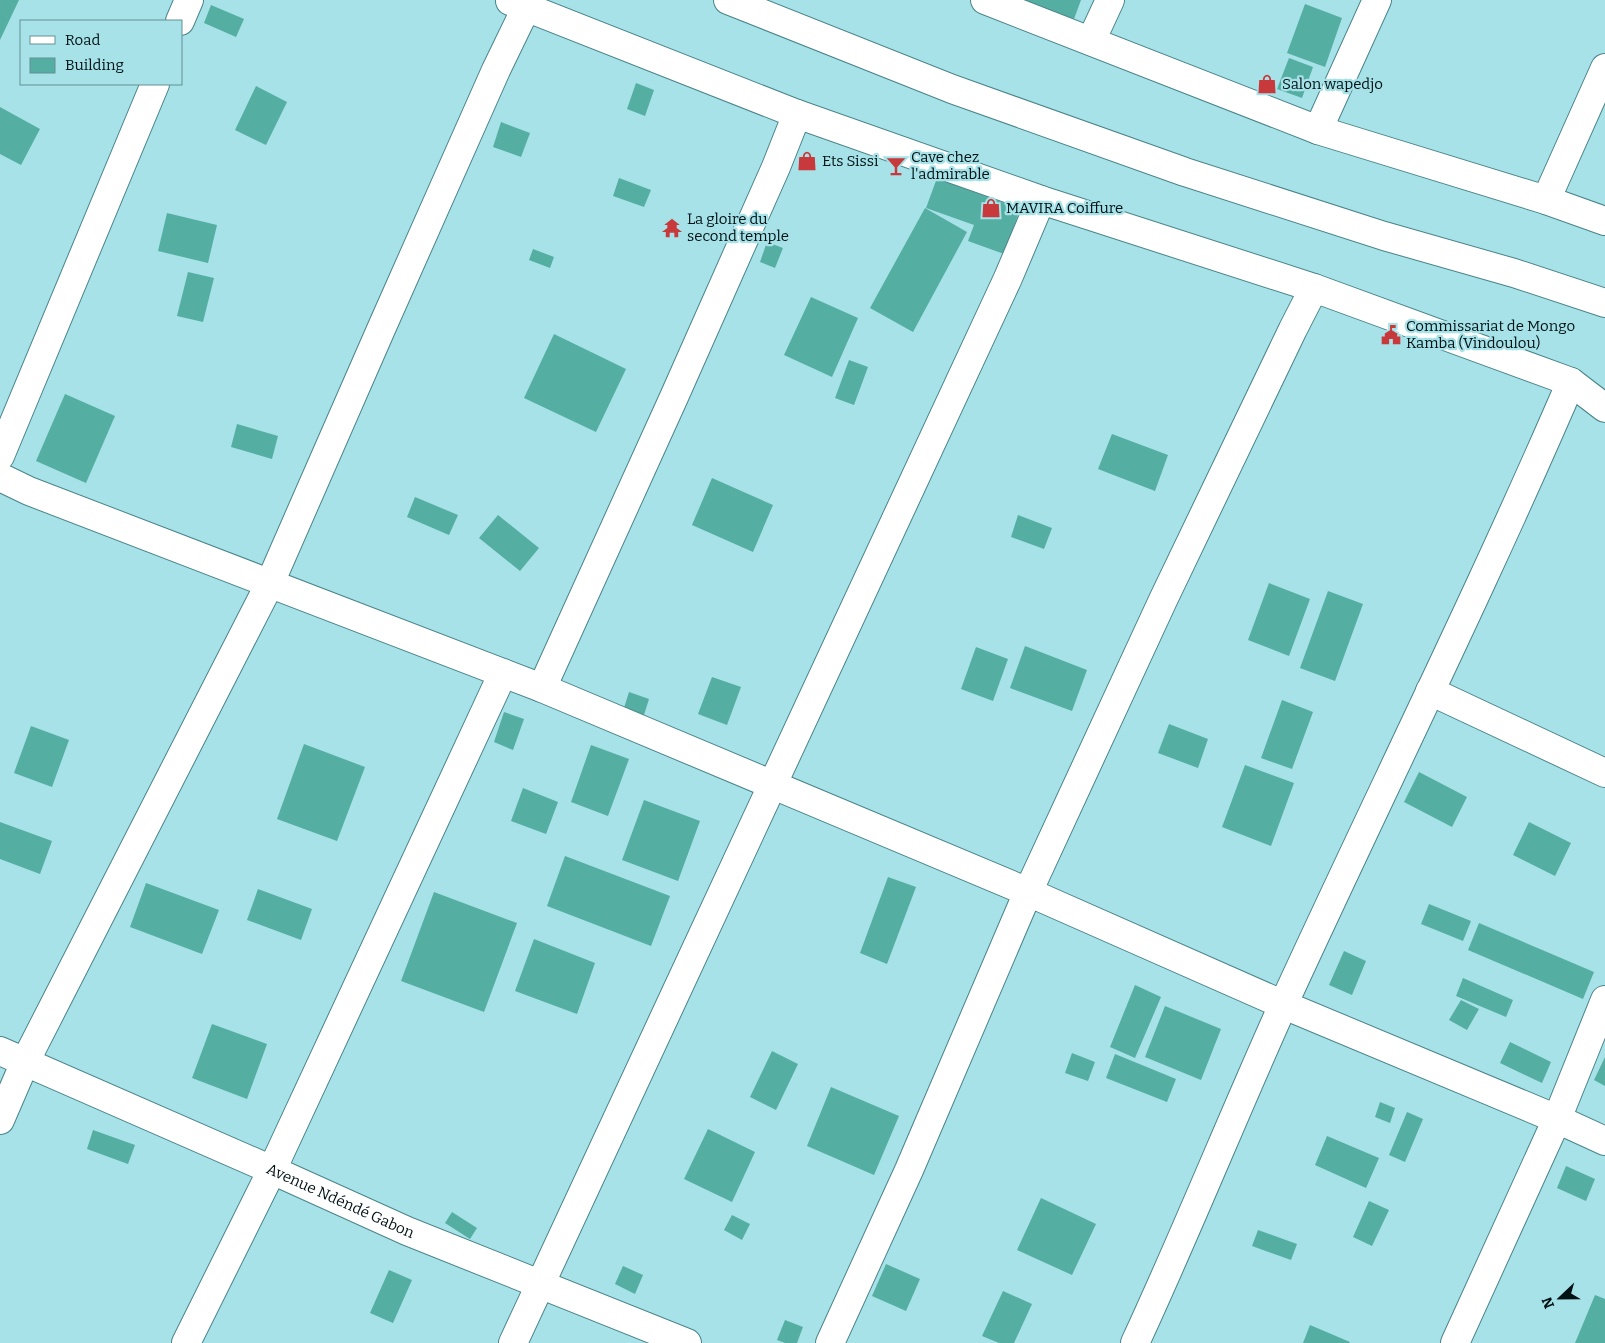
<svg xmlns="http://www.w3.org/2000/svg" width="1605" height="1343" viewBox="0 0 1605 1343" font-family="Bitter,serif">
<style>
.building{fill:#55aea2}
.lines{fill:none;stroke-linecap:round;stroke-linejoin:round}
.minor-casing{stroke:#4a848a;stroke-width:30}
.trunk-casing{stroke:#4a848a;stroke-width:30}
.minor{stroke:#fff;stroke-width:28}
.trunk{stroke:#fff;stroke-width:28}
.labels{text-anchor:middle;stroke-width:4.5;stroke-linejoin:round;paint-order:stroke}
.poi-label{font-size:15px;fill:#001214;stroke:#a6e2e8;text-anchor:start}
.street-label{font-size:15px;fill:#001214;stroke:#a6e2e8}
</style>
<rect width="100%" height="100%" fill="#a6e2e8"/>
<path class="building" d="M0,0H19L0,40Z
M1022,0H1081L1074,19Z
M1305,4L1342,18L1325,67L1287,53Z
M211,5L244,19L236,37L204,23Z
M1289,58L1313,67L1302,98L1277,89Z
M636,83L654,90L645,116L627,109Z
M256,86L287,102L266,145L235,130Z
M0,107L40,129L21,165L0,154Z
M501,122L530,133L521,157L493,147Z
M619,178L651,190L644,207L613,196Z
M937,178L1020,209L1004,254L968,241L974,225L926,208Z
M925,208L967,232L913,332L870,308Z
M167,213L217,225L208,263L158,251Z
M767,242L783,248L775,268L760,262Z
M533,249L554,257L550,268L529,260Z
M188,272L214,278L203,322L177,316Z
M811,297L858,318L832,377L784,355Z
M554,334L626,369L596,432L524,398Z
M849,360L868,367L854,405L835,398Z
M65,394L115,416L86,483L36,461Z
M237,424L278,436L272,459L231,447Z
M1112,434L1168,455L1155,491L1098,469Z
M712,478L773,505L753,552L692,525Z
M415,497L458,515L449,535L407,517Z
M498,515L539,548L520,571L479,538Z
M1018,515L1052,528L1044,549L1011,537Z
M1269,583L1310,599L1289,656L1248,640Z
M1328,591L1363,604L1335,681L1300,668Z
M1025,646L1087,670L1072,711L1010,688Z
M976,647L1008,659L993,701L961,689Z
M712,677L741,687L727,725L698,714Z
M629,692L649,699L644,715L624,708Z
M1282,700L1313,712L1292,769L1261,758Z
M504,712L524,719L513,750L494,742Z
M1169,724L1208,739L1198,768L1158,753Z
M31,726L69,740L52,787L14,773Z
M304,744L365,767L337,841L277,819Z
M591,745L629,759L608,816L571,802Z
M1245,765L1294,783L1271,846L1222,827Z
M1419,772L1467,797L1452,827L1404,802Z
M523,788L558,802L546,834L511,821Z
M644,800L700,821L678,881L622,860Z
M0,822L52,841L40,874L0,859Z
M1529,822L1571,843L1555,876L1513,855Z
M565,856L670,896L651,946L547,906Z
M888,877L916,887L887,964L860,953Z
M146,883L219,910L202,954L130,927Z
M258,889L312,909L301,940L247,920Z
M434,892L517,923L484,1012L401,981Z
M1429,904L1471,921L1463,941L1421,924Z
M1479,923L1594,972L1583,999L1468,950Z
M534,939L595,963L577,1014L515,991Z
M1344,951L1366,961L1352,995L1329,985Z
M1463,978L1513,1000L1506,1017L1456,996Z
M1135,985L1161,997L1135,1058L1110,1047Z
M1461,1000L1479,1009L1467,1030L1449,1020Z
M1165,1006L1221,1029L1201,1080L1145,1057Z
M212,1024L267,1044L247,1099L192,1078Z
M1510,1042L1551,1062L1542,1083L1500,1063Z
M772,1051L798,1064L776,1110L750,1097Z
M1072,1053L1095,1062L1088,1081L1065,1073Z
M1115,1054L1176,1079L1167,1102L1106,1078Z
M1605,1057V1086L1594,1080Z
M831,1087L899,1116L874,1175L807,1146Z
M1380,1102L1395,1108L1390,1123L1375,1117Z
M1407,1112L1423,1119L1405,1162L1389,1155Z
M708,1129L755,1152L732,1202L684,1179Z
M93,1130L135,1145L128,1164L87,1149Z
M1327,1136L1379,1158L1366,1188L1315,1165Z
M1566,1166L1595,1179L1586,1201L1557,1188Z
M1041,1198L1096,1224L1072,1275L1017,1250Z
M1369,1201L1389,1210L1372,1246L1353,1237Z
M452,1212L477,1228L470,1239L445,1223Z
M732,1215L750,1224L742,1240L724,1230Z
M1258,1230L1297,1244L1291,1260L1252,1246Z
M886,1264L920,1279L906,1311L872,1296Z
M623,1266L643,1275L635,1294L615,1284Z
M389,1270L412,1280L393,1323L370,1313Z
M1003,1291L1032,1304L1014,1343H999L982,1336Z
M1595,1295L1605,1299V1343H1575Z
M785,1320L803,1327L797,1343H785L777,1340Z
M1310,1325L1350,1342L1349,1343H1303Z"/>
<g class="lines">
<defs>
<g id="minor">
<path d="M985,0L1318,130L1546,200L1605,221"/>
<path d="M510,1L797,114L1041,200L1314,288L1571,382L1605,408"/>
<path d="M180,21L189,0"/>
<path d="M1091,41L1110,0"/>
<path d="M1318,130L1377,0"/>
<path d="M1546,200L1605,68"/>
<path d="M0,456L155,84"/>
<path d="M0,477L29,491L542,688L1028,892L1284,1005L1557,1119L1605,1141"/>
<path d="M542,688L674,397L776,167L797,114"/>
<path d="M1430,691L1605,773"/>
<path id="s1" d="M0,1051L272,1170L407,1231L687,1343"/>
<path d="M0,1120L25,1062L270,583L382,327L496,70L526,8"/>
<path d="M186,1343L272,1170L503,673"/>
<path d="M513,1343L1008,278L1041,200"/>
<path d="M830,1343L909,1170L1028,892L1163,600L1293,329L1314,288"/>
<path d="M1135,1343C1187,1231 1233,1116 1284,1003C1379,796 1481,591 1571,382"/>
<path d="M1455,1343L1557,1119L1605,1000"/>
</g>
<path id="trunk" d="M728,0L952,89L1185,172L1384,236L1514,273L1605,303"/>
</defs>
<use href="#minor" class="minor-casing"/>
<use href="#trunk" class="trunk-casing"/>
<use href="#minor" class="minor"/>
<use href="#trunk" class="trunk"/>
</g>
<defs>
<symbol id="shop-bare" viewBox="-9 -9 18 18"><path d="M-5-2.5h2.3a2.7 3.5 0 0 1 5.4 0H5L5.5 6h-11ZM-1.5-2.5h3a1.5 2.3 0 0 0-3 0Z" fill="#c8393b" stroke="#a6e2e8" stroke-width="2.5" paint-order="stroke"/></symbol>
<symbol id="bar-bare" viewBox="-9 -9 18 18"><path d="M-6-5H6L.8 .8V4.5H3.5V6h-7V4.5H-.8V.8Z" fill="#c8393b" stroke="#a6e2e8" stroke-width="2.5" paint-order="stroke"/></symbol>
<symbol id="temple-bare" viewBox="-9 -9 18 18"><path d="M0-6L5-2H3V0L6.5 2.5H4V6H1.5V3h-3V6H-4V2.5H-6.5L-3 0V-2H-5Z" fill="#c8393b" stroke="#a6e2e8" stroke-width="2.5" paint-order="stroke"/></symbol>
<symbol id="civic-bare" viewBox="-9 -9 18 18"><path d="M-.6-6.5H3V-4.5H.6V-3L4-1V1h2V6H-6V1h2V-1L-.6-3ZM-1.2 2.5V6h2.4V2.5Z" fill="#c8393b" stroke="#a6e2e8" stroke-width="2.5" paint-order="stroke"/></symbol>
</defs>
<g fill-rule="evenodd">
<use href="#shop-bare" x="1253" y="70" width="28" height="28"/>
<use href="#shop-bare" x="793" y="147" width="28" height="28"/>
<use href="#bar-bare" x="882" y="152" width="28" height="28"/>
<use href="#shop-bare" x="977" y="194" width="28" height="28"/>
<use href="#temple-bare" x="658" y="214" width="28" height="28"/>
<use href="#civic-bare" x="1377" y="321" width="28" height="28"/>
</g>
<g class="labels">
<g class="poi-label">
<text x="1282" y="89">Salon wapedjo</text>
<text x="911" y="162">Cave chez<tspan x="911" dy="17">l'admirable</tspan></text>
<text x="822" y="166">Ets Sissi</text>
<text x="1006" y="213">MAVIRA Coiffure</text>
<text x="687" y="224">La gloire du<tspan x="687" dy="17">second temple</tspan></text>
<text x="1406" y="331">Commissariat de Mongo<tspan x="1406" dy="17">Kamba (Vindoulou)</tspan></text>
</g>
<g class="street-label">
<text dy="5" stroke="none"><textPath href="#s1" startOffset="372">Avenue Ndéndé Gabon</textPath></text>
</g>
</g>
<rect x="20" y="20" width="162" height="65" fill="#a6e2e8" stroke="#648f93"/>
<rect x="30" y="36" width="25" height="8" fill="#ffffff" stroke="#648f93"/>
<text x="65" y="45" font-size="15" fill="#001214">Road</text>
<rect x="30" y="58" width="25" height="15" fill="#55aea2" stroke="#648f93"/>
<text x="65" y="70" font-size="15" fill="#001214">Building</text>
<g transform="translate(1560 1298) rotate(248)" stroke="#a6e2e8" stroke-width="4" paint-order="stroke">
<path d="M0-4L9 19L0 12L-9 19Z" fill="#001214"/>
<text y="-8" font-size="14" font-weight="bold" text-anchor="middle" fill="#001214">N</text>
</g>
</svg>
